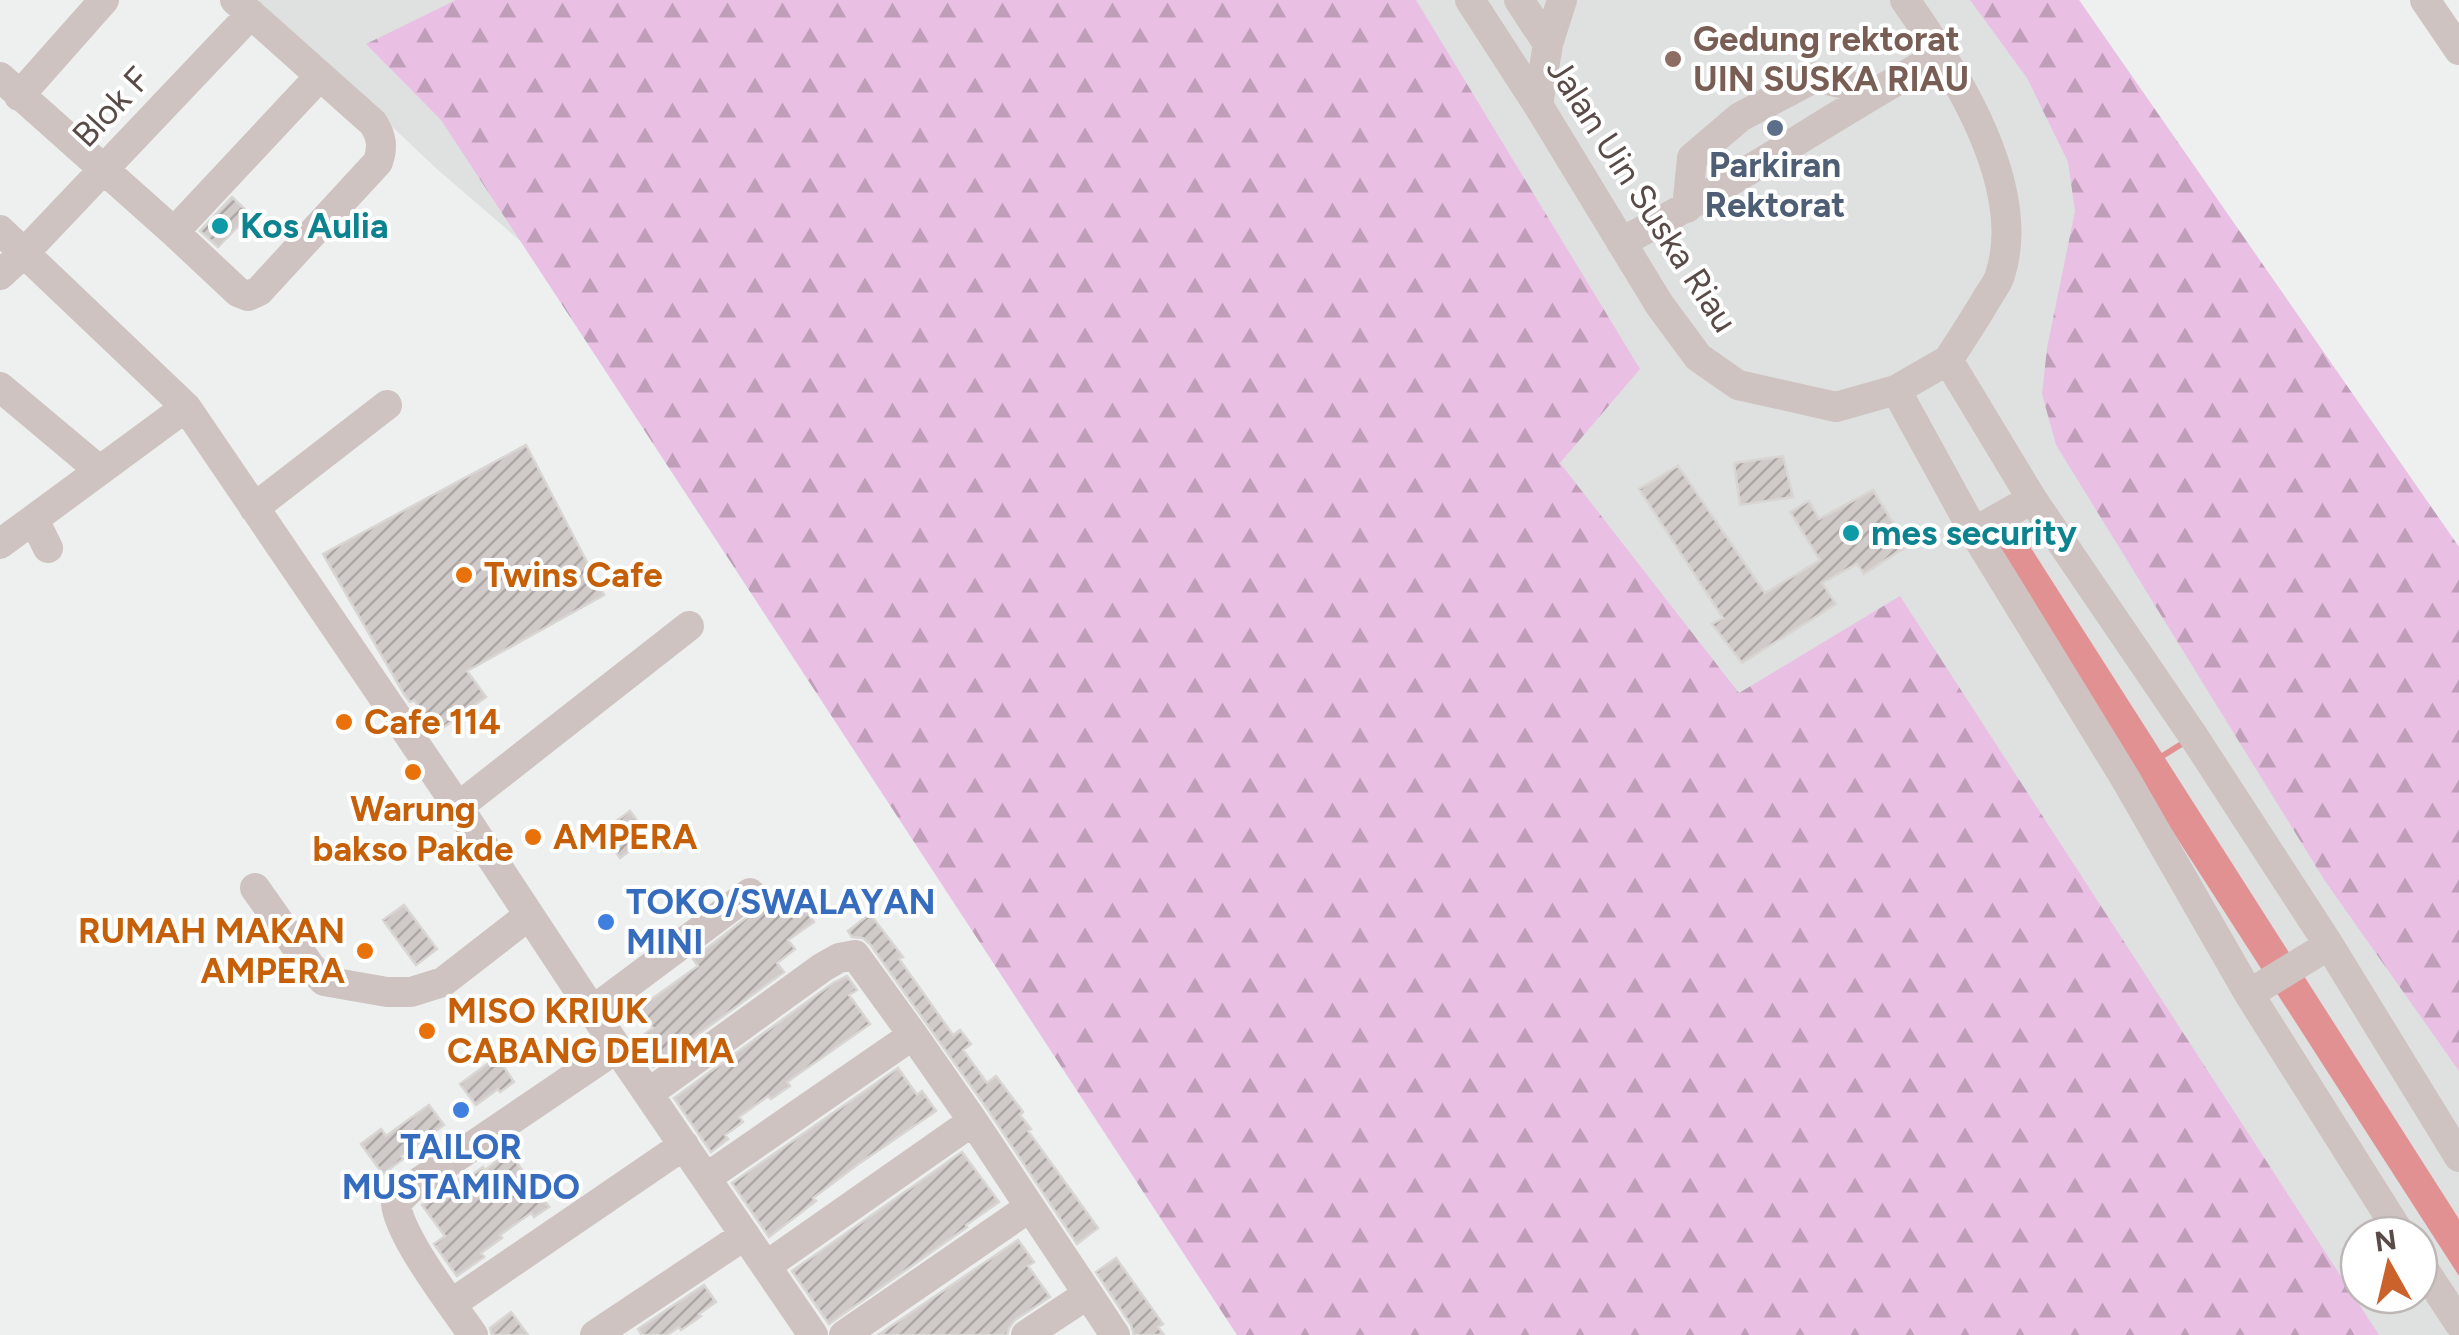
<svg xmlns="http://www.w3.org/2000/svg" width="2459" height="1335" viewBox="0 0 2459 1335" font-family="Figtree,sans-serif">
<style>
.education{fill:#dee1e0;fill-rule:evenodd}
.forest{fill:url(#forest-firs)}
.water{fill:#e29193}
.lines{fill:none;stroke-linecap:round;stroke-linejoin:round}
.stream{stroke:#e29193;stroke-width:6}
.building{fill:url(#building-hatch);stroke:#d8d5d2;stroke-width:2.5}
.minor{stroke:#cec3c0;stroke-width:30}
.education-dot{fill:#8d6e63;stroke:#fff;stroke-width:4}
.service-dot{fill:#5c6f8a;stroke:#fff;stroke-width:4}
.culture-dot{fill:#0f9aa8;stroke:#fff;stroke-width:4}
.food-dot{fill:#e8710a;stroke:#fff;stroke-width:4}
.shop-dot{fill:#3f7fe0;stroke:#fff;stroke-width:4}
.labels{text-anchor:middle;stroke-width:8;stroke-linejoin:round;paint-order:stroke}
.education-label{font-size:35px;font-weight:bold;fill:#785e54;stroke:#fff;text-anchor:start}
.street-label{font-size:35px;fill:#594c48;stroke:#fff}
.service-label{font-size:35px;font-weight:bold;fill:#4e5e75;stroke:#fff}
.culture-label{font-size:35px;font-weight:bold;fill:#0d838f;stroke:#fff;text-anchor:start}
.food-label{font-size:35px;font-weight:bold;fill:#c56008;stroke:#fff;text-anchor:start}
.shop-label{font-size:35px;font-weight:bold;fill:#366cbe;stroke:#fff;text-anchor:start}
</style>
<defs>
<pattern id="forest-firs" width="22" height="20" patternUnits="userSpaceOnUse" patternTransform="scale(2.5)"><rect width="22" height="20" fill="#e9c0e3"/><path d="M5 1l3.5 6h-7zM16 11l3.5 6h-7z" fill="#c09eba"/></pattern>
<pattern id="building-hatch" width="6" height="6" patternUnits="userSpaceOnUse" patternTransform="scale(2.5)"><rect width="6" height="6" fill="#d0cbc9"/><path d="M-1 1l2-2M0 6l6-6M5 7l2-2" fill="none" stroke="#aca7a5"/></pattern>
</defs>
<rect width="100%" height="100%" fill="#edf0ef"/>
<path class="education" d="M258,0H2079L2459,547V1335H1399L766,453L438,170ZM2359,1235H2419V1295H2359Z"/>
<path class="forest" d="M456,0H1416L1640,369L1560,463L1739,693L1900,596L2379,1335H1237L441,120L366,44Z
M1970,0H2079L2459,547V1071L2325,881L2056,445L2042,394L2047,348L2075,211L2068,162L2027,78Z"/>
<path class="water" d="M2010,515L2459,1219V1276L1980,532Z"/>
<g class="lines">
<path class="stream" d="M2156,760L2188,740"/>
</g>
<path class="building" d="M232,197L250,214L218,247L200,231Z
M526,445L604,595L467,671L486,697L437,732L414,700L410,702L404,694L323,554Z
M1783,456L1793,497L1740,505L1734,463Z
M1678,466L1765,593L1820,560L1790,512L1809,501L1819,519L1873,490L1907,546L1864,574L1857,564L1822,583L1836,604L1742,663L1712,624L1723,618L1639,489Z
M630,811L649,837L620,858L601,832Z
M793,892L814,922L788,940L795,949L777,963L784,972L653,1067L635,1041L653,1028L639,1008L698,966L693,959L763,905L767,910Z
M404,905L437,949L416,965L383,920Z
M870,914L903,957L899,959L953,1035L960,1030L971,1044L963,1050L987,1083L996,1076L1023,1112L1020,1115L1031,1129L1028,1131L1098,1228L1077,1244L988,1110L870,944L863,938L852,937L848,931Z
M847,976L857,990L849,995L870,1024L787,1082L790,1086L771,1099L768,1096L739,1117L743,1122L725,1135L728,1139L711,1152L674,1098L833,983Z
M497,1057L514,1082L500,1092L498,1089L476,1105L460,1084Z
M898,1068L917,1095L922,1091L936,1111L857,1165L813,1198L816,1201L769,1237L732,1183Z
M429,1105L444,1125L401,1156L403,1159L383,1174L361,1144L381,1129L386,1136Z
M509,1152L549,1207L534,1217L531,1213L500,1235L502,1238L481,1253L484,1257L457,1276L434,1244L445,1236L422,1205L458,1179L461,1183L483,1167L485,1170Z
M962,1152L999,1202L966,1225L967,1227L829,1324L792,1271Z
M1018,1240L1034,1262L1028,1266L1050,1297L1015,1320L1009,1328L1007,1335H878Z
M1116,1258L1163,1324L1158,1327L1164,1335H1134L1131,1325L1096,1272Z
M704,1285L716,1302L699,1314L701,1316L681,1330L679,1327L667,1335H642L638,1329Z
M511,1312L528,1335H492L490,1328Z"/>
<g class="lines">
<path class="minor" d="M1470,0L1538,105L1659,304L1698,357L1738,385L1836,407L1896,390L1974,532L2125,778L2249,994L2401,1235
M1519,0L1548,44
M1905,0C1954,70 2029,186 2000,275C1998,282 1993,289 1989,295C1976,317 1962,339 1948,360L2032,499L2194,737L2329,945L2459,1157
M2425,0L2459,50
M0,77L174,232L238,292L248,296L259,291L378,162C383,147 382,137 373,123L235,0
M19,96L104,0
M1538,105L1548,44L1562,0
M1687,208L1692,158L1740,117L1816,77L1874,92
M0,230L186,407L0,544
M174,232L320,76
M1621,242C1732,186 1834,114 1943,54
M0,275L25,252L251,14
M0,387L99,470
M1896,390L1948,360
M186,407L458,807L617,1048
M254,508L387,405
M34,520L48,548
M1974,532L2032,499
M458,807L689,626
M255,888L310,966L324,981L387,992H411L443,982L528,916
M2249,994L2329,945
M592,1011L750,893
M649,1093L823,967L839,958L855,955L913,1035
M706,1178L913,1035L973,1121
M2419,1262L2459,1323
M766,1266L973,1121L1030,1207
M1088,1294L1115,1335
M451,1304L684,1145
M473,1335C453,1306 398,1235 396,1203L412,1187L617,1048L813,1335
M595,1335L745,1235
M844,1335L1030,1207L1088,1294L1026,1335"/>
</g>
<circle class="education-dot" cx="1673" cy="59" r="10"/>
<circle class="service-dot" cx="1775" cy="128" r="10"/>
<g class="culture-dot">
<circle cx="220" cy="226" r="10"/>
<circle cx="1851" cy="533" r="10"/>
</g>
<g class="food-dot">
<circle cx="464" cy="575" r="10"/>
<circle cx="344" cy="722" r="10"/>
<circle cx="413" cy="772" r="10"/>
<circle cx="533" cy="837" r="10"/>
<circle cx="365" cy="951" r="10"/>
<circle cx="427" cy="1031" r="10"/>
</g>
<g class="shop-dot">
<circle cx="606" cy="922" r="10"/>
<circle cx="461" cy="1110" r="10"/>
</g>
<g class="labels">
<g class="education-label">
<text x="1693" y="51">Gedung rektorat<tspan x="1693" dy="40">UIN SUSKA RIAU</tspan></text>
</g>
<g class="street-label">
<text transform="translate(111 107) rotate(-47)" y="12">Blok F</text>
<text transform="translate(1642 195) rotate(57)" y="12">Jalan Uin Suska Riau</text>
</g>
<g class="service-label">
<text x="1775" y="177">Parkiran<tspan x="1775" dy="40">Rektorat</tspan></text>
</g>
<g class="culture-label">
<text x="240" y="238">Kos Aulia</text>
<text x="1871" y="545">mes security</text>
</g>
<g class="food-label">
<text x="484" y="587">Twins Cafe</text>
<text x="364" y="734">Cafe 114</text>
<text x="413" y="821" text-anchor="middle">Warung<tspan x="413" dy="40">bakso Pakde</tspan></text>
<text x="553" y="849">AMPERA</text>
<text x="345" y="943" text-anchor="end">RUMAH MAKAN<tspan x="345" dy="40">AMPERA</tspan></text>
<text x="447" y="1023">MISO KRIUK<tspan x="447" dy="40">CABANG DELIMA</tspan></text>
</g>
<g class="shop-label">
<text x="626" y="914">TOKO/SWALAYAN<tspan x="626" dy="40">MINI</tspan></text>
<text x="461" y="1159" text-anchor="middle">TAILOR<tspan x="461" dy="40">MUSTAMINDO</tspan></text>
</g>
</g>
<g transform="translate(2389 1265) rotate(352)"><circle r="48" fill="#ffffff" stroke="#bdb7b6" stroke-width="2.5"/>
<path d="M0-8L18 38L0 25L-18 38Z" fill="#cb622c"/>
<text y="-15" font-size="28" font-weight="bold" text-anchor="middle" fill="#594c48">N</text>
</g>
</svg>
